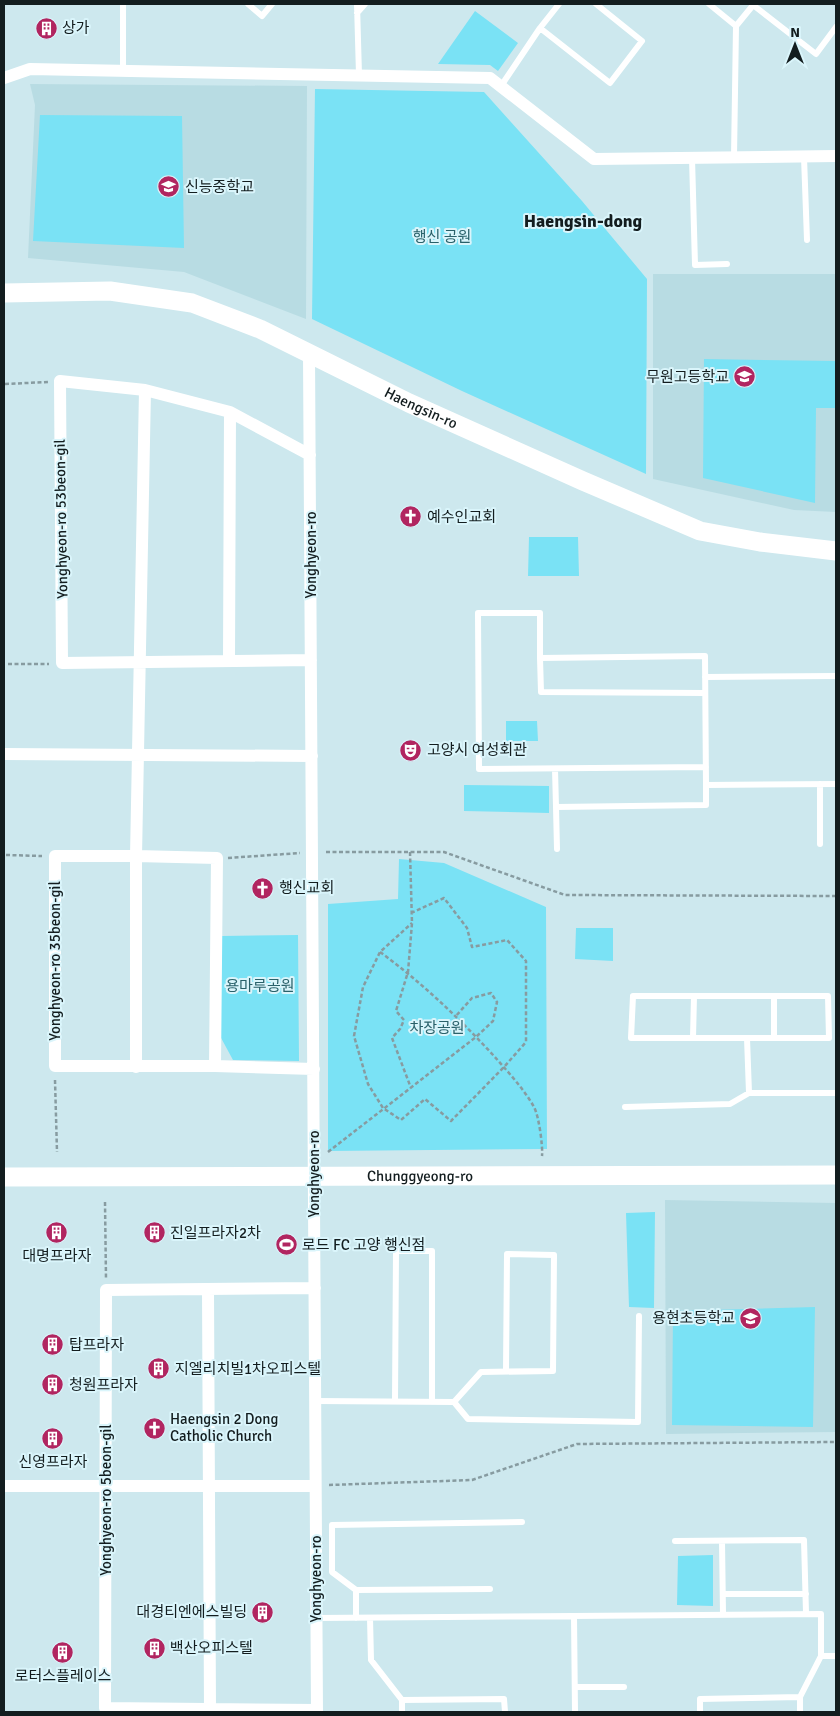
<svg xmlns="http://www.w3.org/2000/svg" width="840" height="1716" viewBox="0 0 840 1716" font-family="Signika,'Noto Sans KR',sans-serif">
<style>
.built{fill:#b8dce3}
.green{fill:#7ae2f5}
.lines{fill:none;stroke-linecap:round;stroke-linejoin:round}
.path{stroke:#879ba0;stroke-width:2.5;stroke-dasharray:4 2.5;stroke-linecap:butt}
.service{stroke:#fff;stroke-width:6}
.minor{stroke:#fff;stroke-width:12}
.secondary{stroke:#fff;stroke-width:19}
.labels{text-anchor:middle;stroke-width:4;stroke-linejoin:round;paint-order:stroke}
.poi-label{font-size:15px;fill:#131d1f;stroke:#daf5fb;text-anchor:start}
.park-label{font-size:15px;fill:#29616a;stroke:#daf5fb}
.street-label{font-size:15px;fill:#131d1f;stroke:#daf5fb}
.quarter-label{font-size:18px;font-weight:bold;fill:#131d1f;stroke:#daf5fb}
</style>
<rect width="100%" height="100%" fill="#cde8ee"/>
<path class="built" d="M30,84L307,86L306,319L184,272L28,258L35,105Z
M653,274H836V512L794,510L653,479Z
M665,1200L836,1203V1432L666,1434Z"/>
<path class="green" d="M475,11L518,43L498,71L490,65L438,64Z
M315,89L484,92L582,201L647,279L646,474L462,391L312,319Z
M40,115L182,116L184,248L33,241Z
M704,359L836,361V408H816L815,503L703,478Z
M529,537H578L579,576H528Z
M506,721H537L538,741H506Z
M464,785L549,786V813L464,811Z
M399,859L444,863L546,907L547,1149L328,1151V904L398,899Z
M576,928H613V961L575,959Z
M298,935L299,1061L233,1060L220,1036L222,936Z
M655,1212L654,1308L629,1307L626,1213Z
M815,1307L813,1427L672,1425L673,1311Z
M713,1555V1606L677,1605L678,1556Z"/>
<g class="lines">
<path class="path" d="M5,384L48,382
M8,664H49
M326,852H444L565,895L836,896
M410,852L412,923L408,972L396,1011L404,1020L400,1029L392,1038L411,1088
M6,855L42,856
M228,858L300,853
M411,913L444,898L467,928L472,947L507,940L526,961V1042L504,1067L451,1121L425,1099L401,1120L383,1108L368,1084L354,1036L363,987L380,952L412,923
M380,952C421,982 459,1018 494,1056C508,1072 524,1089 534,1107C539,1116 543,1147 542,1156
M55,1080L57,1152
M328,1152L476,1037L493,1021L497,1002L491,993L472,998L455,1017
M105,1202L106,1279
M329,1485L472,1480L577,1444L836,1442"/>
<path class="service" d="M123,4V70
M248,4L262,16L272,4
M357,4L359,75
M709,4L736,26L734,157
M753,5L816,54L836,27
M357,13L365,4
M736,26L754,4
M540,28L610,83L642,41L596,4
M501,86L540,28L559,4
M804,157L807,240
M692,158L695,265L727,264
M540,658L541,692L705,693
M705,677L836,676
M706,767L479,769L478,613H540V658L705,656L706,785L836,784
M555,769L556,807L706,805V785
M820,784V844
M556,807L557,849
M693,1038L694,996
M747,1038H631L633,996H828L829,1038H747L749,1093
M774,1038V996
M625,1107L730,1104L749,1093H836
M316,1401L454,1402L481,1372L553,1371L554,1255L507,1254L506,1371
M395,1401L396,1251H432V1401
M454,1402L468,1419L638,1422L639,1316
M675,1541L804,1540L806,1613
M722,1541L723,1614
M356,1590L332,1572V1525L522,1522
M723,1594H806
M574,1616L575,1712
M316,1618L821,1614V1656H836
M356,1618V1590L490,1589
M370,1618L371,1660L402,1700V1712
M575,1687H624
M800,1697V1712
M402,1700L504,1699L505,1712
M700,1712V1699L800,1697L821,1656"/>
<path class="minor" d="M4,78L30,69L490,78L594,159L836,156
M309,354L317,1712
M310,455L230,412L145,390L60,381L62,663L311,660
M229,661L230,412
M4,754L312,756
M55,856H136L217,858L215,1066H55Z
M215,1066L314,1069
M136,1067V856L145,390
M315,1288L106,1290L105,1708L317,1710
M208,1290L210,1710
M4,1486H315"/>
<g class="secondary">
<path id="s1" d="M4,293L110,291L192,303L260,329L409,403L583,481L700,531L760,542L836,551"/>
<path id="s2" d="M4,1177L836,1175"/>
</g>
</g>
<defs>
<symbol id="building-disc" viewBox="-11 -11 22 22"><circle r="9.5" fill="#b12560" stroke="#daf5fb"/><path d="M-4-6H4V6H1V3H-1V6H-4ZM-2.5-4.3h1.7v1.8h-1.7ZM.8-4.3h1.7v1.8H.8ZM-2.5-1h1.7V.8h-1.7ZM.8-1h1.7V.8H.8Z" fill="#fff"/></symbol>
<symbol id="school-disc" viewBox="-11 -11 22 22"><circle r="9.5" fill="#b12560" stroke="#daf5fb"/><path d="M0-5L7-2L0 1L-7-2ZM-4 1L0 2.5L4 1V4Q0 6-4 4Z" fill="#fff"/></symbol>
<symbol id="church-disc" viewBox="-11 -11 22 22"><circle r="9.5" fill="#b12560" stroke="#daf5fb"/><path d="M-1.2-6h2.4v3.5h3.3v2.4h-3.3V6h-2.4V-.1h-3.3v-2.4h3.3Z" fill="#fff"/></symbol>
<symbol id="theatre-disc" viewBox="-11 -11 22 22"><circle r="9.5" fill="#b12560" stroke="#daf5fb"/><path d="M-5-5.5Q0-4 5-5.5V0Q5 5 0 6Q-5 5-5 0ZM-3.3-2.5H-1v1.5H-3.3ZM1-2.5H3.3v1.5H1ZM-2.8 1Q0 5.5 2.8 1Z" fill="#fff"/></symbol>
<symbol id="stadium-disc" viewBox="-11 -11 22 22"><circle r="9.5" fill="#b12560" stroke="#daf5fb"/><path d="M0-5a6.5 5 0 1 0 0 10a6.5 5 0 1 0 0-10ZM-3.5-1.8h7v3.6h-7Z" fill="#fff"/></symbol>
</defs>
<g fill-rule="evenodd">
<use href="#building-disc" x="34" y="16" width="25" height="25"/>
<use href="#school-disc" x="156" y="174" width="25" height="25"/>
<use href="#school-disc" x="732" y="364" width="25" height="25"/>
<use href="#church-disc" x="398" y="504" width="25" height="25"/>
<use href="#theatre-disc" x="398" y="738" width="25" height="25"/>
<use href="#church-disc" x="250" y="876" width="25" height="25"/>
<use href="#building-disc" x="44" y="1220" width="25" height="25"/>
<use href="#building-disc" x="142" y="1220" width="25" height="25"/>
<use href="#stadium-disc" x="274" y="1232" width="25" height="25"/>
<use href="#school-disc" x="738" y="1306" width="25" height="25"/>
<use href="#building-disc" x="40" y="1332" width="25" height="25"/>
<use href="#building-disc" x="146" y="1356" width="25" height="25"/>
<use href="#building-disc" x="40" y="1372" width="25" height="25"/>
<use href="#church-disc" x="142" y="1416" width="25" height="25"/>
<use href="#building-disc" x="40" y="1426" width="25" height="25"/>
<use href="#building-disc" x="250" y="1600" width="25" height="25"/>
<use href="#building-disc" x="142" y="1636" width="25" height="25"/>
<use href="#building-disc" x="50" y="1640" width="25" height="25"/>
</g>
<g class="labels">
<g class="poi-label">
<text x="62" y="33">상가</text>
<text x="185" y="192">신능중학교</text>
<text x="729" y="382" text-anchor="end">무원고등학교</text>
<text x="427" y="522">예수인교회</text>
<text x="427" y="755">고양시 여성회관</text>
<text x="279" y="893">행신교회</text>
<text x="170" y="1238">진일프라자2차</text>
<text x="302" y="1250">로드 FC 고양 행신점</text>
<text x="57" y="1261" text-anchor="middle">대명프라자</text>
<text x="735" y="1323" text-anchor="end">용현초등학교</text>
<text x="69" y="1350">탑프라자</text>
<text x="175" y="1374">지엘리치빌1차오피스텔</text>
<text x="69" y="1390">청원프라자</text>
<text x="170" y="1424">Haengsin 2 Dong<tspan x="170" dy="17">Catholic Church</tspan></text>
<text x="53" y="1467" text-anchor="middle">신영프라자</text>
<text x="247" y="1617" text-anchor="end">대경티엔에스빌딩</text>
<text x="170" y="1653">백산오피스텔</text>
<text x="63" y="1681" text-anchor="middle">로터스플레이스</text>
</g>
<g class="park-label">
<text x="442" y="242">행신 공원</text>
<text x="260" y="991">용마루공원</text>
<text x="437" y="1033">차장공원</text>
</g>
<g class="street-label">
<text dy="5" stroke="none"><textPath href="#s1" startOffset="441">Haengsin-ro</textPath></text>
<text transform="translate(61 519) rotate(-91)" y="5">Yonghyeon-ro 53beon-gil</text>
<text transform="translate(311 555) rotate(-90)" y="5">Yonghyeon-ro</text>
<text transform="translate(55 961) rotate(-90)" y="5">Yonghyeon-ro 35beon-gil</text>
<text transform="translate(314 1174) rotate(-90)" y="5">Yonghyeon-ro</text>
<text dy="5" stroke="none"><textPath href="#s2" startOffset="416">Chunggyeong-ro</textPath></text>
<text transform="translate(106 1500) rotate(-90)" y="5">Yonghyeon-ro 5beon-gil</text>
<text transform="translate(316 1579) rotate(-90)" y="5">Yonghyeon-ro</text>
</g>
<g class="quarter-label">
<text x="583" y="227">Haengsin-dong</text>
</g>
</g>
<rect width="840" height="1716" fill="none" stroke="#131d1f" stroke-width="10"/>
<g transform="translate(795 45)" stroke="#daf5fb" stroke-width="4" paint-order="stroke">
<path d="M0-4L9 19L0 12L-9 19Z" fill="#131d1f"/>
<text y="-8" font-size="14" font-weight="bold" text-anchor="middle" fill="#131d1f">N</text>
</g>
</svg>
